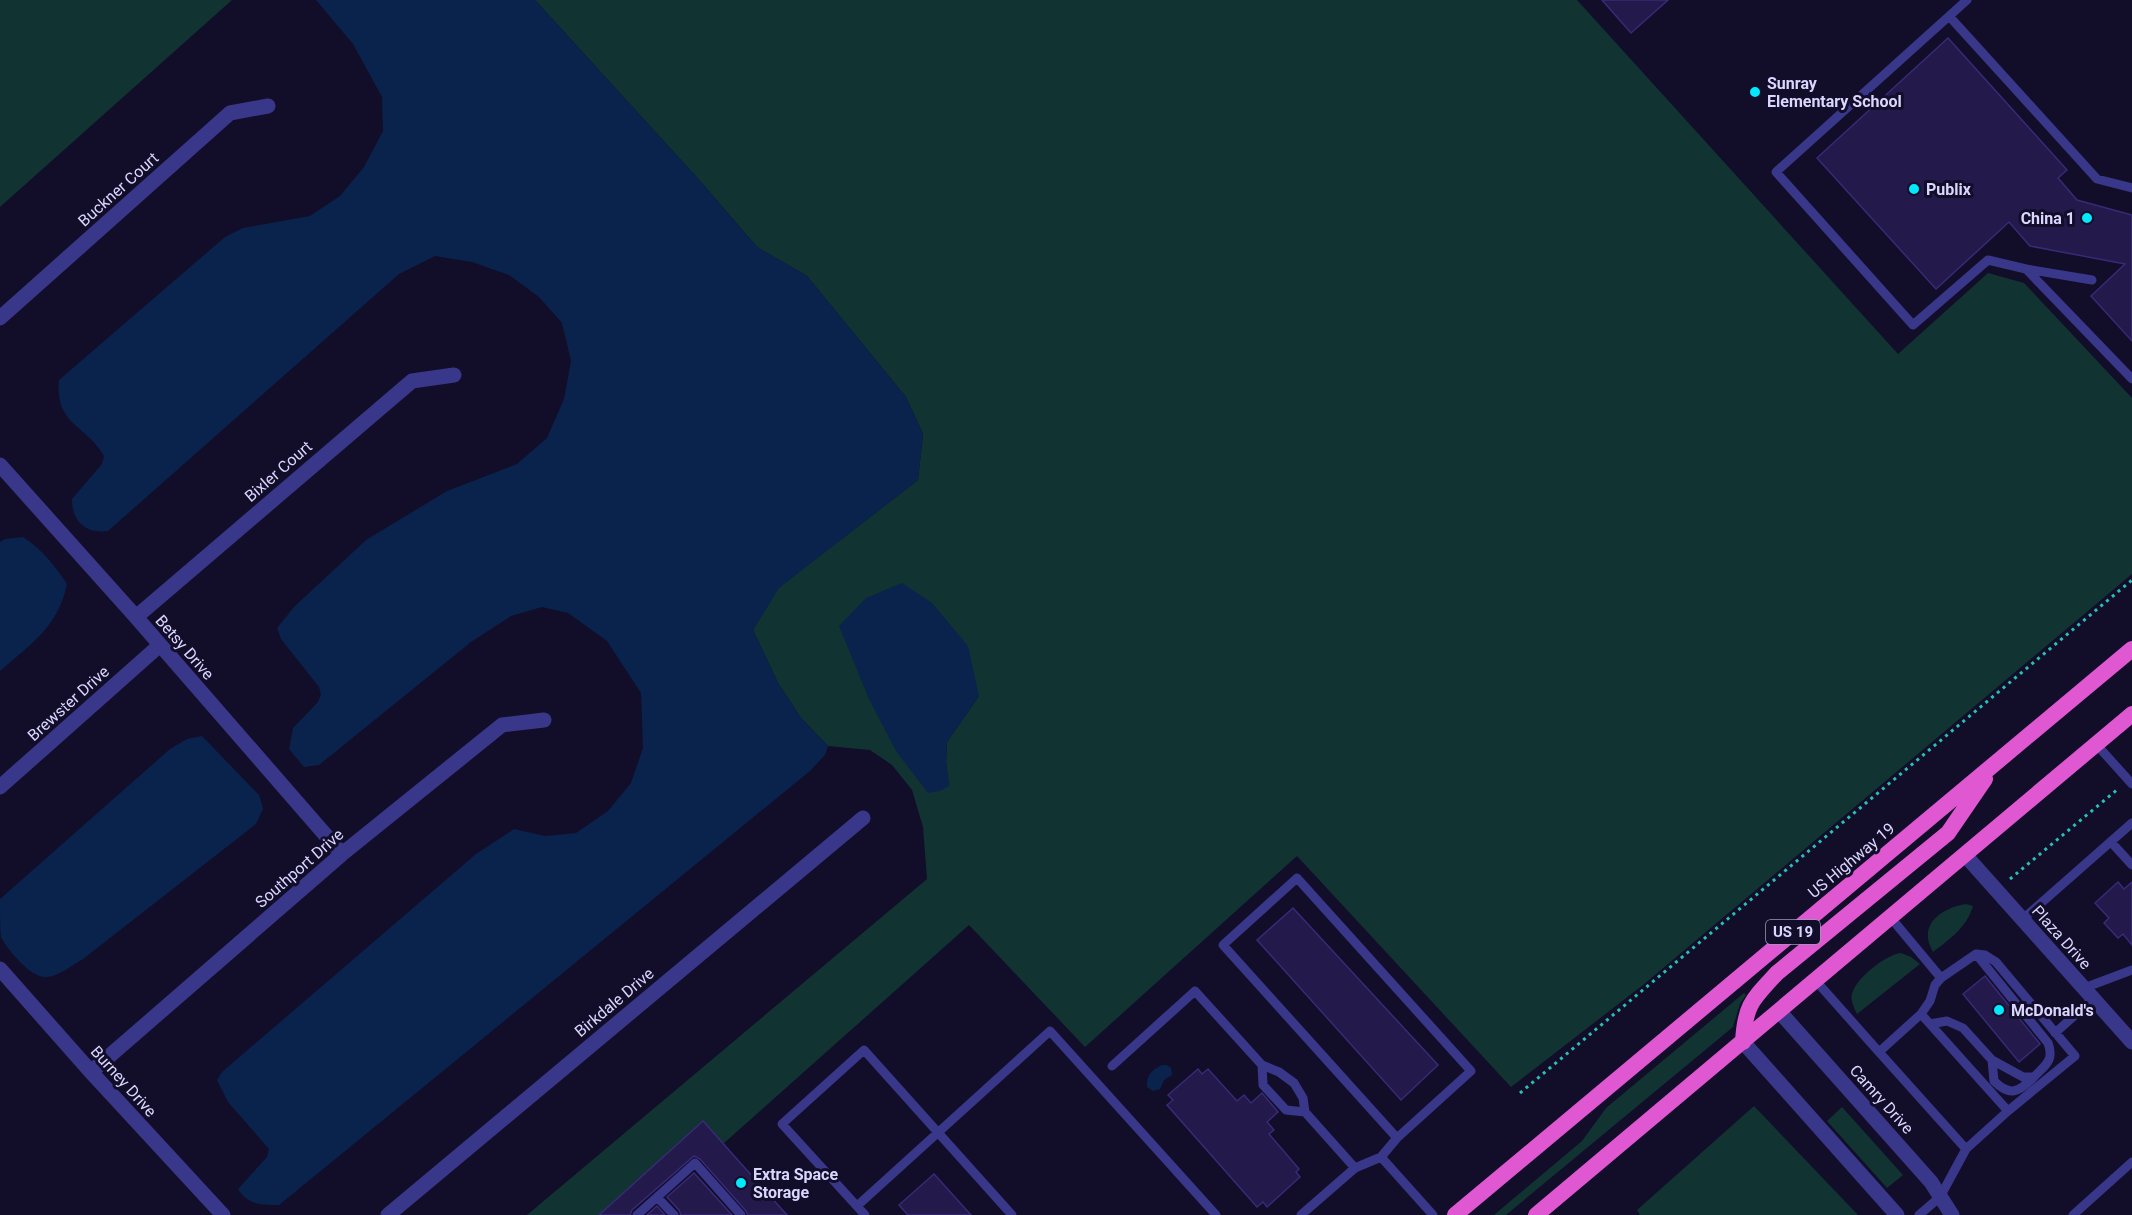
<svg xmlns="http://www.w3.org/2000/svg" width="2132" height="1215" viewBox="0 0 2132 1215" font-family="Roboto,sans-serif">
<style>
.green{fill:#113331;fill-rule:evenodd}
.water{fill:#09234d}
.building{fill:#23194b;stroke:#382a78;stroke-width:1.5}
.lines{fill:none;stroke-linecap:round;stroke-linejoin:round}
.path{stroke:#28c1b6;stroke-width:3;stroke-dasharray:3 4.5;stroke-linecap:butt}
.service{stroke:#39378a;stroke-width:9}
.minor{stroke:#39378a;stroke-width:15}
.trunk{stroke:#e057d2;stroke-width:16}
.poi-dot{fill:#02e9ff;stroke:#120e29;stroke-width:2}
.labels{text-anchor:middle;stroke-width:6;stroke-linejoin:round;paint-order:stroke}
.shield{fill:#120e29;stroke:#9e9abf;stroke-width:1.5}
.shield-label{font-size:15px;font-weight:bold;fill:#dad6ff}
.poi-label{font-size:16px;font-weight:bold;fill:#dad6ff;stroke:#120e29;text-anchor:start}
.street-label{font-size:16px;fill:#dad6ff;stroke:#120e29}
</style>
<rect width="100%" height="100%" fill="#120e29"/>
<path class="green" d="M0,0H232L0,207Z
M535,0H1577L1898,354L1988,273L2024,283L2132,398V574L1643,985L1511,1087L1297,856L1085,1047L969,925L723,1144L702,1122L599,1215H527L927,879L923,827L912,790L892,765L870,750L828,746L801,718L778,683L753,630L778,588L918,480L923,434L906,397L807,276L757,247L701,182ZM902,583L979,696L947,742L946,762L949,786Z
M1966,904L1973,906C1967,927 1950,939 1933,952C1917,925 1941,908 1966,904Z
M1901,953L1911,957L1920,964L1857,1014C1854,1007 1849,999 1853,991C1858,977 1887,954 1901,953Z
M1744,993L1746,995L1740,1004L1733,1027L1506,1215H1494L1582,1141L1606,1108Z
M1754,1106L1858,1215H1640L1637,1210Z
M1842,1107L1903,1175L1887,1188L1827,1121Z"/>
<path class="water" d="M316,0H535L701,182L757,247L807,276L906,397L923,434L918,480L779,588L753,630L778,683L801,718L828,746L825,755L810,771L279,1205C261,1205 248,1205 238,1189L267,1157L269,1149L228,1102L217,1080L222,1072L476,854L514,829L545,836L576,833L608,811L631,783L643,748L641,693L607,641L568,613L542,607L511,616L471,642L319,765L304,767L289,749L293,728L318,702L321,694L319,687L281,639L277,628L294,607L366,540L447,491L517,464L547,438L564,399L571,361L562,323L539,297L509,275L472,262L435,256L399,274L108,531C86,534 72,522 72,499L102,464L104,456C85,423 55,426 59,380L225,237L243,228L310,216L340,196L364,167L383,131L382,97L353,44Z
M23,537C42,549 55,566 67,584C58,627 32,643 0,671V542L5,539Z
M902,583L932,603L968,646L979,696L947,742L946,762L949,786L940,791L928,793L896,751L869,699L839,626L866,598Z
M202,736L259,795L263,809L256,824L83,959C72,965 57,978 45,977C30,977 7,949 1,937C0,927 0,910 0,899L170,749L187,739Z
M1162,1065H1167L1171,1068L1172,1075L1164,1080L1160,1089L1153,1091L1147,1087C1146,1075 1152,1070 1162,1065Z"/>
<path class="building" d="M1602,0H1668L1631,33Z
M1948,38L2067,170L2058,178L2077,200L2132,215V341L2091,296L2125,264L2030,246L2009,222L1936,289L1817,158Z
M2118,882L2124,889L2132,882V945L2123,934L2118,938L2104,923L2109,918L2095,903Z
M1293,908L1438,1065L1401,1100L1257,940Z
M1985,976L2040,1044L2019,1062L1963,994Z
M1198,1069L1202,1074L1208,1069L1237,1101L1244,1095L1251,1103L1262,1093L1278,1112L1267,1122L1274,1130L1269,1134L1299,1169L1296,1172L1300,1177L1267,1207L1263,1202L1257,1207L1167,1105L1173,1100L1168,1095Z
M703,1121L787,1215H748L746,1211L700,1159L694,1156L632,1210L630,1215H599Z
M694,1173L732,1215H681L679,1210L667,1197Z
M934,1174L971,1215H908L899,1205Z
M657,1206L665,1215H647Z"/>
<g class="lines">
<path class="path" d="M2010,879L2118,789
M1520,1093L2132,580"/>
<path class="service" d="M1967,0L1776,172L1913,325L1988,260L2026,269L2132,379
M1949,16L2097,179L2132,188
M2026,269L2092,280
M2096,744L2132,784
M2111,842L2132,865
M1891,918L1941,978
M2023,919L2132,823
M1976,954L1985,955L1996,962L2075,1056L2008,1111L1921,1014L1930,1001L1935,985L1941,978Z
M1816,981L1879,1052
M2084,988L2132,970
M1921,1014L1879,1052L1966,1149
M1930,1024L1947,1021L1963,1028L1992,1060L1994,1081C2010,1097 2019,1092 2033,1078C2044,1066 2055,1061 2048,1043L1976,954
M2055,1033L2093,999
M1992,1060L2023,1077H2034
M1262,1065L1263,1085L1286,1110L1305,1112
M1112,1066L1195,991L1262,1065L1279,1072L1294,1083L1303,1098L1305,1112L1355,1168
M1381,1157L1397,1138L1471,1071L1297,878L1223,945L1397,1138
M657,1197L674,1215
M857,1206L1050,1031L1216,1215
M637,1215L695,1163L741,1215
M865,1215L782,1124L864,1050L1012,1215
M1301,1215L1355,1168L1381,1157L1433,1215
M1919,1215L1940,1197L1966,1149L2008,1111
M2073,1215L2132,1162"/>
<path class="minor" d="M0,318L230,113L268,106
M0,465L136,617L342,854
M136,617L412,381L454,375
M0,787L160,645
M1965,855L2132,1042
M0,969L91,1072L223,1215
M1779,1011L1931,1182L1952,1215
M1743,1042L1897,1215
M91,1072L342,854L502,725L544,720
M388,1215L863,818"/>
<path class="trunk" d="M1743,1042C1745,1005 1752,1000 1777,973L1948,833L1985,779
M1455,1215L2132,649
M1536,1215L2132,714"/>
</g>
<g class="poi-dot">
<circle cx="1755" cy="92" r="6"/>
<circle cx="1914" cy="189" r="6"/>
<circle cx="2087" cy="218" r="6"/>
<circle cx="1999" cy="1010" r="6"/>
<circle cx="741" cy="1183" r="6"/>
</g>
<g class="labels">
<rect class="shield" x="1766" y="920" width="54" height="24" rx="4.5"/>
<g class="shield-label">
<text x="1793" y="937">US 19</text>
</g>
<g class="poi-label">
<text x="1767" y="89">Sunray<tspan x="1767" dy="18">Elementary School</tspan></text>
<text x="1926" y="195">Publix</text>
<text x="2075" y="224" text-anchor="end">China 1</text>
<text x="2011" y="1016">McDonald's</text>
<text x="753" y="1180">Extra Space<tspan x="753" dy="18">Storage</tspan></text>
</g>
<g class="street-label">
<text transform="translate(118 189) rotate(-42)" y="6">Buckner Court</text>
<text transform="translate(278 471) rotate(-41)" y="6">Bixler Court</text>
<text transform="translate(185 647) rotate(49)" y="6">Betsy Drive</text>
<text transform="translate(68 703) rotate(-42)" y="6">Brewster Drive</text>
<text transform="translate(1851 860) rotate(-40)" y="6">US Highway 19</text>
<text transform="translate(299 868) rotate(-41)" y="6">Southport Drive</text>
<text transform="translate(2062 937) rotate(48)" y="6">Plaza Drive</text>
<text transform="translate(614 1002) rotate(-40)" y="6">Birkdale Drive</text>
<text transform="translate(124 1081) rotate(48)" y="6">Burney Drive</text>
<text transform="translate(1882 1099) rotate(48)" y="6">Camry Drive</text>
</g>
</g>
</svg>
